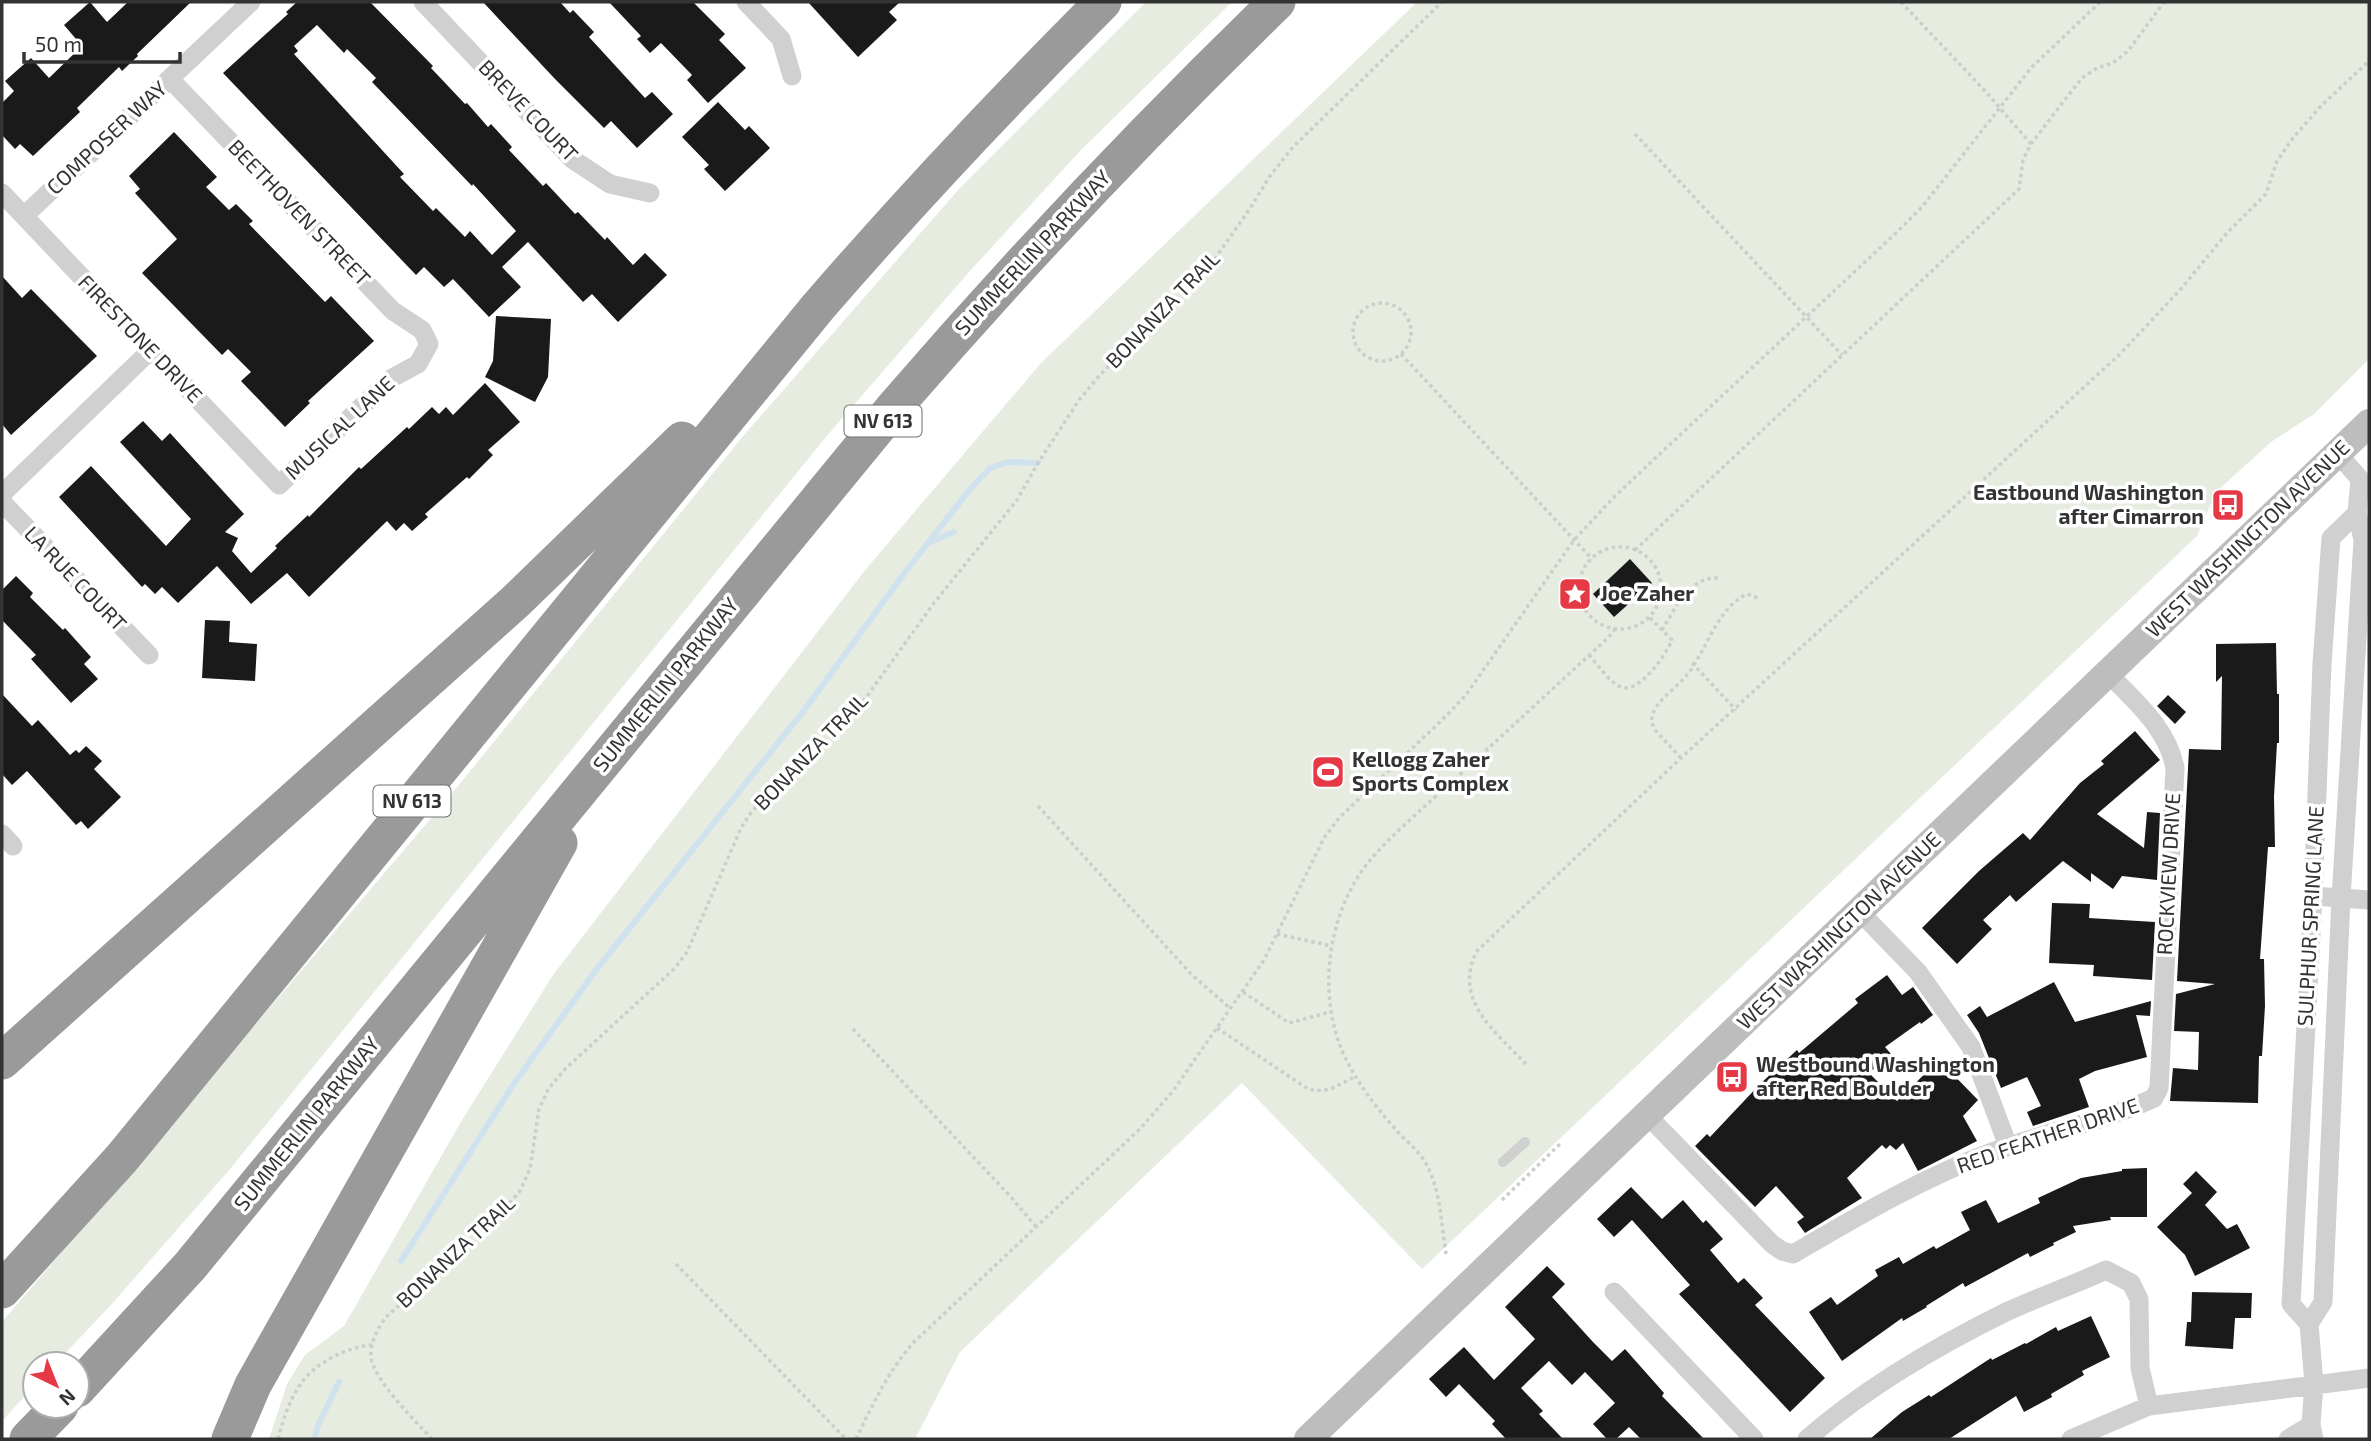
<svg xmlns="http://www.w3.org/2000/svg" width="2371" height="1441" viewBox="0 0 2371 1441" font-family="'Exo 2',sans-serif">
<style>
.green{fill:#e6ecdf}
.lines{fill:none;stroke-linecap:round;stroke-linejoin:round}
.stream{stroke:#cfe2ee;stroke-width:6}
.building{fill:#1a1a1a;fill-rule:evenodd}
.path{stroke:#cdcdcd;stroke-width:3.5;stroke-dasharray:3.5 3.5;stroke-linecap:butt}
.lane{stroke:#d0d0d0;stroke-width:10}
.street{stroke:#d0d0d0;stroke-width:19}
.secondary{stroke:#bdbdbd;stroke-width:28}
.highway{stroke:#9a9a9a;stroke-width:37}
.labels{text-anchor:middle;stroke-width:7;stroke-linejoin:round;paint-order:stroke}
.shield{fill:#fff;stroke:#707070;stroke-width:2}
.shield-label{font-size:19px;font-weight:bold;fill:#333}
.street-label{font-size:21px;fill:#333;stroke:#fff}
.poi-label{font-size:21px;font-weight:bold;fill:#333;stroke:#fff;text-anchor:start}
</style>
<rect width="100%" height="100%" fill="#fff"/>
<path class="green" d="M1146,2H1232L1080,151L969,272L826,437L230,1169L110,1306L55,1364H35V1385L2,1421V1322L444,803L744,435L959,189Z
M1417,2H2369V359L2314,414L2271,442L2216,492L2197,536L1422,1269L1242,1083L960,1352L915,1439H269L287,1384L305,1355L344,1326L462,1120L553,975L866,569L1041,363Z"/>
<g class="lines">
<path class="stream" d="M930,542L954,532
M401,1261L515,1082L596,970L802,713L906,571L971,488L990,468L1008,462L1038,463
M314,1439L319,1423L339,1382"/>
</g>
<path class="building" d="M90,2L107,22L128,2H191L137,54L138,56L122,71L119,67L77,108L80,112L33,156L20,144L15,149L2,135V103L14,91L5,81L31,58L49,78L82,46L64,25Z
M297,2H370L433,66L431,68L465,104L467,103L488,127L491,124L512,147L509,150L543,186L546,183L575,214L578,212L605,240L607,237L633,265L645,253L667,275L618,322L592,294L583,302L528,242L502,267L521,287L489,317L453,279L444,287L424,267L416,275L223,73L288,14L286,12ZM317,25L344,53L347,49L376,78L372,82L472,186L473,184L516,231L492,255L470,231L465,237L436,208L433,211L400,177L404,174L294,54L298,51L294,46Z
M483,2H560L570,13L573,10L594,32L589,37L645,98L652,92L673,114L637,148L611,121L604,128L555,79Z
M609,2H693L725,34L719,40L746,68L708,103L687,80L692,75L661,43L650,53L637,39L641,36Z
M808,2H900L889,12L897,20L858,57Z
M718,102L745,130L749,126L770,148L725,191L704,169L709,165L682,137Z
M174,132L217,177L206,187L229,210L236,204L253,221L249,224L325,302L331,296L374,341L308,401L310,403L285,427L241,381L251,372L228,349L222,355L142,273L177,239L135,193L140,189L129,176Z
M2,276L22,298L31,289L97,356L11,435L2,424Z
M496,316L551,319L548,377L535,402L485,377L493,361Z
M485,383L520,422L488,450L493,455L469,479L467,477L425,514L428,517L412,531L404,523L396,531L387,521L309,597L287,573L251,604L217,566L178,603L162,587L155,594L145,584L142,587L59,497L91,466L166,546L191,519L120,442L143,421L162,441L170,433L244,514L225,532L238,538L232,551L251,573L277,548L275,546L308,515L309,517L359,467L361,469L407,427L409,429L432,407L439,414L446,407L453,415Z
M1630,559L1652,583L1614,617L1593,594Z
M16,576L33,593L30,597L63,630L65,628L91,657L84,664L98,679L71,703L31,659L36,655L2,620V590Z
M205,620L230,621L229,642L257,644L255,681L202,678Z
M2276,643L2277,694H2279V743H2277L2274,797L2275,847H2268L2260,959H2264L2265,1006L2262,1056H2259L2258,1103L2170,1101L2173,1068L2198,1070L2199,1032L2174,1031L2176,994L2215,984L2177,981L2189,749L2221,750L2222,676L2216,682V644Z
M2,694L32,726L38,720L70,755L76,750L79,753L86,746L102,761L94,769L121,797L88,829L81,821L76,825L27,771L12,785L2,774Z
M2168,695L2186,712L2175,724L2157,706Z
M2135,731L2160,760L2097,814L2144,848L2147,812L2160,813L2157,880L2122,876L2113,889L2091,873V882L2063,861L2016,902L2010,895L1983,920L1992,929L1957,964L1922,928L1979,871L2023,833L2030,840L2080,783L2104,764L2101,761Z
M2052,903L2090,904L2089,918L2155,922L2152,980L2093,976L2094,965L2049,963Z
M1887,975L1902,995L1913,987L1933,1015L1921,1024L1920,1022L1885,1047L1891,1054L1869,1073L1897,1101L1939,1060L1978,1100L1963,1116L1977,1141L1918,1171L1903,1143L1896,1150L1890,1145L1886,1149L1882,1145L1847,1178L1862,1198L1805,1233L1797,1222L1804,1217L1776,1186L1755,1207L1695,1146L1707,1134L1710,1137L1760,1084L1797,1050L1799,1053L1858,1003L1855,999Z
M2054,982L2075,1022L2151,1001L2150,1016L2136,1015L2147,1057L2095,1071L2079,1079L2089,1107L2033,1126L2027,1112L2041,1106L2027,1077L2001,1088L1979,1033L1967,1015L1980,1006L1987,1017Z
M2147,1168V1217H2110L2111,1220L2073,1226L2076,1232L2053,1243L2054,1245L2030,1257L2028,1253L1965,1287L1963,1283L1926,1306L1927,1307L1903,1321L1902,1318L1842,1361L1809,1312L1831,1297L1837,1305L1878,1276L1875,1270L1899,1257L1903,1264L1934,1246L1936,1249L1970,1230L1961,1212L1986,1200L1998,1223L2040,1203L2038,1198L2081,1178L2122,1171V1169Z
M2196,1171L2217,1192L2205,1205L2227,1229L2237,1224L2250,1248L2195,1276L2185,1255L2157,1227L2192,1193L2183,1184Z
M1631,1187L1662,1219L1683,1200L1703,1223L1706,1220L1723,1239L1710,1250L1738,1283L1744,1278L1763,1298L1755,1305L1825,1378L1790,1412L1679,1294L1690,1285L1632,1220L1614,1237L1597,1219Z
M1547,1266L1565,1284L1552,1297L1593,1342L1612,1361L1625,1349L1664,1393L1662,1396L1704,1439H1641L1629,1427L1616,1439H1607L1593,1424L1615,1403L1585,1372L1572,1385L1549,1361L1521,1388L1543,1411L1539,1414L1563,1439H1506L1492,1424L1495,1421L1459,1384L1446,1397L1429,1379L1464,1347L1494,1380L1535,1339L1505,1307Z
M2192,1292L2252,1293L2251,1318H2235L2233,1349L2185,1346L2187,1322H2191Z
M2091,1316L2110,1357L2082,1371L2084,1375L2051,1394L2052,1397L2024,1412L2016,1396L1949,1439H1870L1902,1412L1929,1395L1931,1397L1991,1358L1992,1360L2025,1343L2026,1344L2056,1327L2058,1331Z"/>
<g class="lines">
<path class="path" d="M1901,2L1987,93L2031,144
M1635,134L1842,355
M1353 332a29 29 0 1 1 58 0a29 29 0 1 1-58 0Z
M1401,354L1592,559
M1579 588a41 41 0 1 1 82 0a41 41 0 1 1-82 0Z
M1635,550L2019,189L2023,160L2031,144L2066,98L2082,78L2097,68L2113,63L2128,51L2164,2
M1662,630C1676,607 1690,575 1721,578
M1589,655C1598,665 1609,682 1621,687C1639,694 1666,655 1672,640L1649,617
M1692,663L1736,710
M1681,758L1654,729C1652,723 1651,719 1653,713C1659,699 1676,688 1686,676C1707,651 1716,609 1747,594L1760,599
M1038,806L1191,974L1231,1009
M1277,934L1332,946
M1243,992L1289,1023L1330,1012
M1217,1028L1308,1089C1326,1094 1339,1085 1354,1077
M853,1029L1011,1197L1037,1228
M1526,1064C1495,1031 1452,1000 1477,951L1681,758L2120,354L2180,290L2227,233L2266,194L2277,161L2293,138L2321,106L2369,61
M1502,1200L1562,1142
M1446,1254C1441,1224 1441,1189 1425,1162C1419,1151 1406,1141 1397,1131C1375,1106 1357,1083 1343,1053C1319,997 1326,927 1359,875C1377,847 1419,812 1444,789C1499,739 1553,688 1608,638L1615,629
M676,1264L846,1439
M278,1439C283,1421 288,1404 298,1388C312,1364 346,1347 372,1345
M432,1439C416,1422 373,1379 371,1357C370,1342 378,1328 386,1317L495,1220L520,1191L530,1169L539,1109L549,1088L565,1069L675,968L687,952L741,828L752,811L845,722L865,699L934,603L1017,500L1038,463L1079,400L1099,376L1214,260L1249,210L1270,176L1293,147L1442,2
M856,1439C873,1404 887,1373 913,1343L1140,1129L1173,1091L1264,960L1324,838L1339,818L1443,719L1466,695L1574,540L1616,495L1896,233L1922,207L2031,68L2100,2"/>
<path class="lane" d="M1503,1162L1525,1142"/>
<path class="street" d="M423,2L572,159L610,184L650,193
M746,2L781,39L792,76
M2,193L279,485L392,378L418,364L429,344L422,330L393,311L170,79
M24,216L251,2
M2,494L151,350
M2,502L149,655
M2,834L13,846
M2313,896L2369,900
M1859,911L1918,972L1971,1047L2008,1146
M1647,1115L1772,1244L1782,1251L1793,1254C1858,1216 1922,1178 1992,1152C2046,1132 2102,1122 2154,1098L2159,1088L2175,768C2167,727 2135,702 2108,673
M1614,1292L1754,1439
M2309,1324L2291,1304L2313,896L2322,664L2331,538L2357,513
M1807,1439C1866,1387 1935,1347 2006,1312C2039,1297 2073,1285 2106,1270L2131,1283L2139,1299L2140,1368L2149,1406
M2071,1439L2149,1406L2369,1378
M2288,1439L2311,1425
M2314,1439L2311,1425L2314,1384L2309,1324L2323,1302L2341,898L2363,540L2357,513L2360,479L2337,453"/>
<path class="secondary" d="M1308,1439L2369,423"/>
<path class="highway" d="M2,1061L516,601L682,440
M2,1290L122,1158L818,307C909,202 1005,100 1103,2
M77,1389L190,1266L896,405C1017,265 1145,130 1277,2
M28,1439L60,1406
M230,1439L253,1385L559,843"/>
</g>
<defs>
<symbol id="bus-square" viewBox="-11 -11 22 22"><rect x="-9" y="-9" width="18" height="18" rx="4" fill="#e63946" stroke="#fff"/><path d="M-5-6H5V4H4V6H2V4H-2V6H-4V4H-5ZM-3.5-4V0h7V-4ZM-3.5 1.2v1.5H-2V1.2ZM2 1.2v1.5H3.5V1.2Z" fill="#fff"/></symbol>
<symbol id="sight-square" viewBox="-11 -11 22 22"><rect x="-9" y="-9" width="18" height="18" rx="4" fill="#e63946" stroke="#fff"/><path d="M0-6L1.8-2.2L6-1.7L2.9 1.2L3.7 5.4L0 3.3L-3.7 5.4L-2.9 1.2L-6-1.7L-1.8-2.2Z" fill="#fff"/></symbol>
<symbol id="stadium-square" viewBox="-11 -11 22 22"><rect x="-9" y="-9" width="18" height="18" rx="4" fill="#e63946" stroke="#fff"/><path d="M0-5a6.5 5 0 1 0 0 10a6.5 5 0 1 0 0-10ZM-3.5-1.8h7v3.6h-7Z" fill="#fff"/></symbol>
</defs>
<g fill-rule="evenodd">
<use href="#bus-square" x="2209" y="486" width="38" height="38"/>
<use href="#sight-square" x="1556" y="575" width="38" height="38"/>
<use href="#stadium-square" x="1309" y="753" width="38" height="38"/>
<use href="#bus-square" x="1713" y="1058" width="38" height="38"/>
</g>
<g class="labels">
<g class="shield">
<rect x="844.5" y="405.5" width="77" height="31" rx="5"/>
<rect x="373.5" y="785.5" width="77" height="31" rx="5"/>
</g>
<g class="shield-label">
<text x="883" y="428">NV 613</text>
<text x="412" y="808">NV 613</text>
</g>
<g class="street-label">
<text transform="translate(528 111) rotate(46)" y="7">BREVE COURT</text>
<text transform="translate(107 138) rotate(-43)" y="7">COMPOSER WAY</text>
<text transform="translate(299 213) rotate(46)" y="7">BEETHOVEN STREET</text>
<text transform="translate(1033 253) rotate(-47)" y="7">SUMMERLIN PARKWAY</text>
<text transform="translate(1163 310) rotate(-46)" y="7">BONANZA TRAIL</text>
<text transform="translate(140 339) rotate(46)" y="7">FIRESTONE DRIVE</text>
<text transform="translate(340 428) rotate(-43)" y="7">MUSICAL LANE</text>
<text transform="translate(2248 539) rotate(-44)" y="7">WEST WASHINGTON AVENUE</text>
<text transform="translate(75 579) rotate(46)" y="7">LA RUE COURT</text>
<text transform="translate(666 685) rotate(-51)" y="7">SUMMERLIN PARKWAY</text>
<text transform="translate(811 752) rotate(-46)" y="7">BONANZA TRAIL</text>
<text transform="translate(2169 874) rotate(-87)" y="7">ROCKVIEW DRIVE</text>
<text transform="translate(2311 916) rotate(-87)" y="7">SULPHUR SPRING LANE</text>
<text transform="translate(1839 931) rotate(-44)" y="7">WEST WASHINGTON AVENUE</text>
<text transform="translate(307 1124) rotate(-51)" y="7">SUMMERLIN PARKWAY</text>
<text transform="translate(2048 1136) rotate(-19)" y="7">RED FEATHER DRIVE</text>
<text transform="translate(456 1252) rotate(-43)" y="7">BONANZA TRAIL</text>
</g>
<g class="poi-label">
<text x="2204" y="500" text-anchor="end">Eastbound Washington<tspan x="2204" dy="24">after Cimarron</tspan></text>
<text x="1600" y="601">Joe Zaher</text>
<text x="1352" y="767">Kellogg Zaher<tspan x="1352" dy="24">Sports Complex</tspan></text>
<text x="1756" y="1072">Westbound Washington<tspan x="1756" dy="24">after Red Boulder</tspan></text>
</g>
</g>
<rect width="2371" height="1441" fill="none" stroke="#333333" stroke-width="7"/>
<g transform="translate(56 1385) rotate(137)"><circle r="33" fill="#ffffff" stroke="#adadad" stroke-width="2"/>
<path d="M0-5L12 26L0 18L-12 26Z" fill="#e63946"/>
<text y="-10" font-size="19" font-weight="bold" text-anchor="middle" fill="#333333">N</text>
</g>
<path d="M24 52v10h156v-10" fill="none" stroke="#333333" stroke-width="3.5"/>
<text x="35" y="52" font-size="21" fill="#333333" stroke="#ffffff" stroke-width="5" paint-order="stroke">50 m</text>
</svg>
